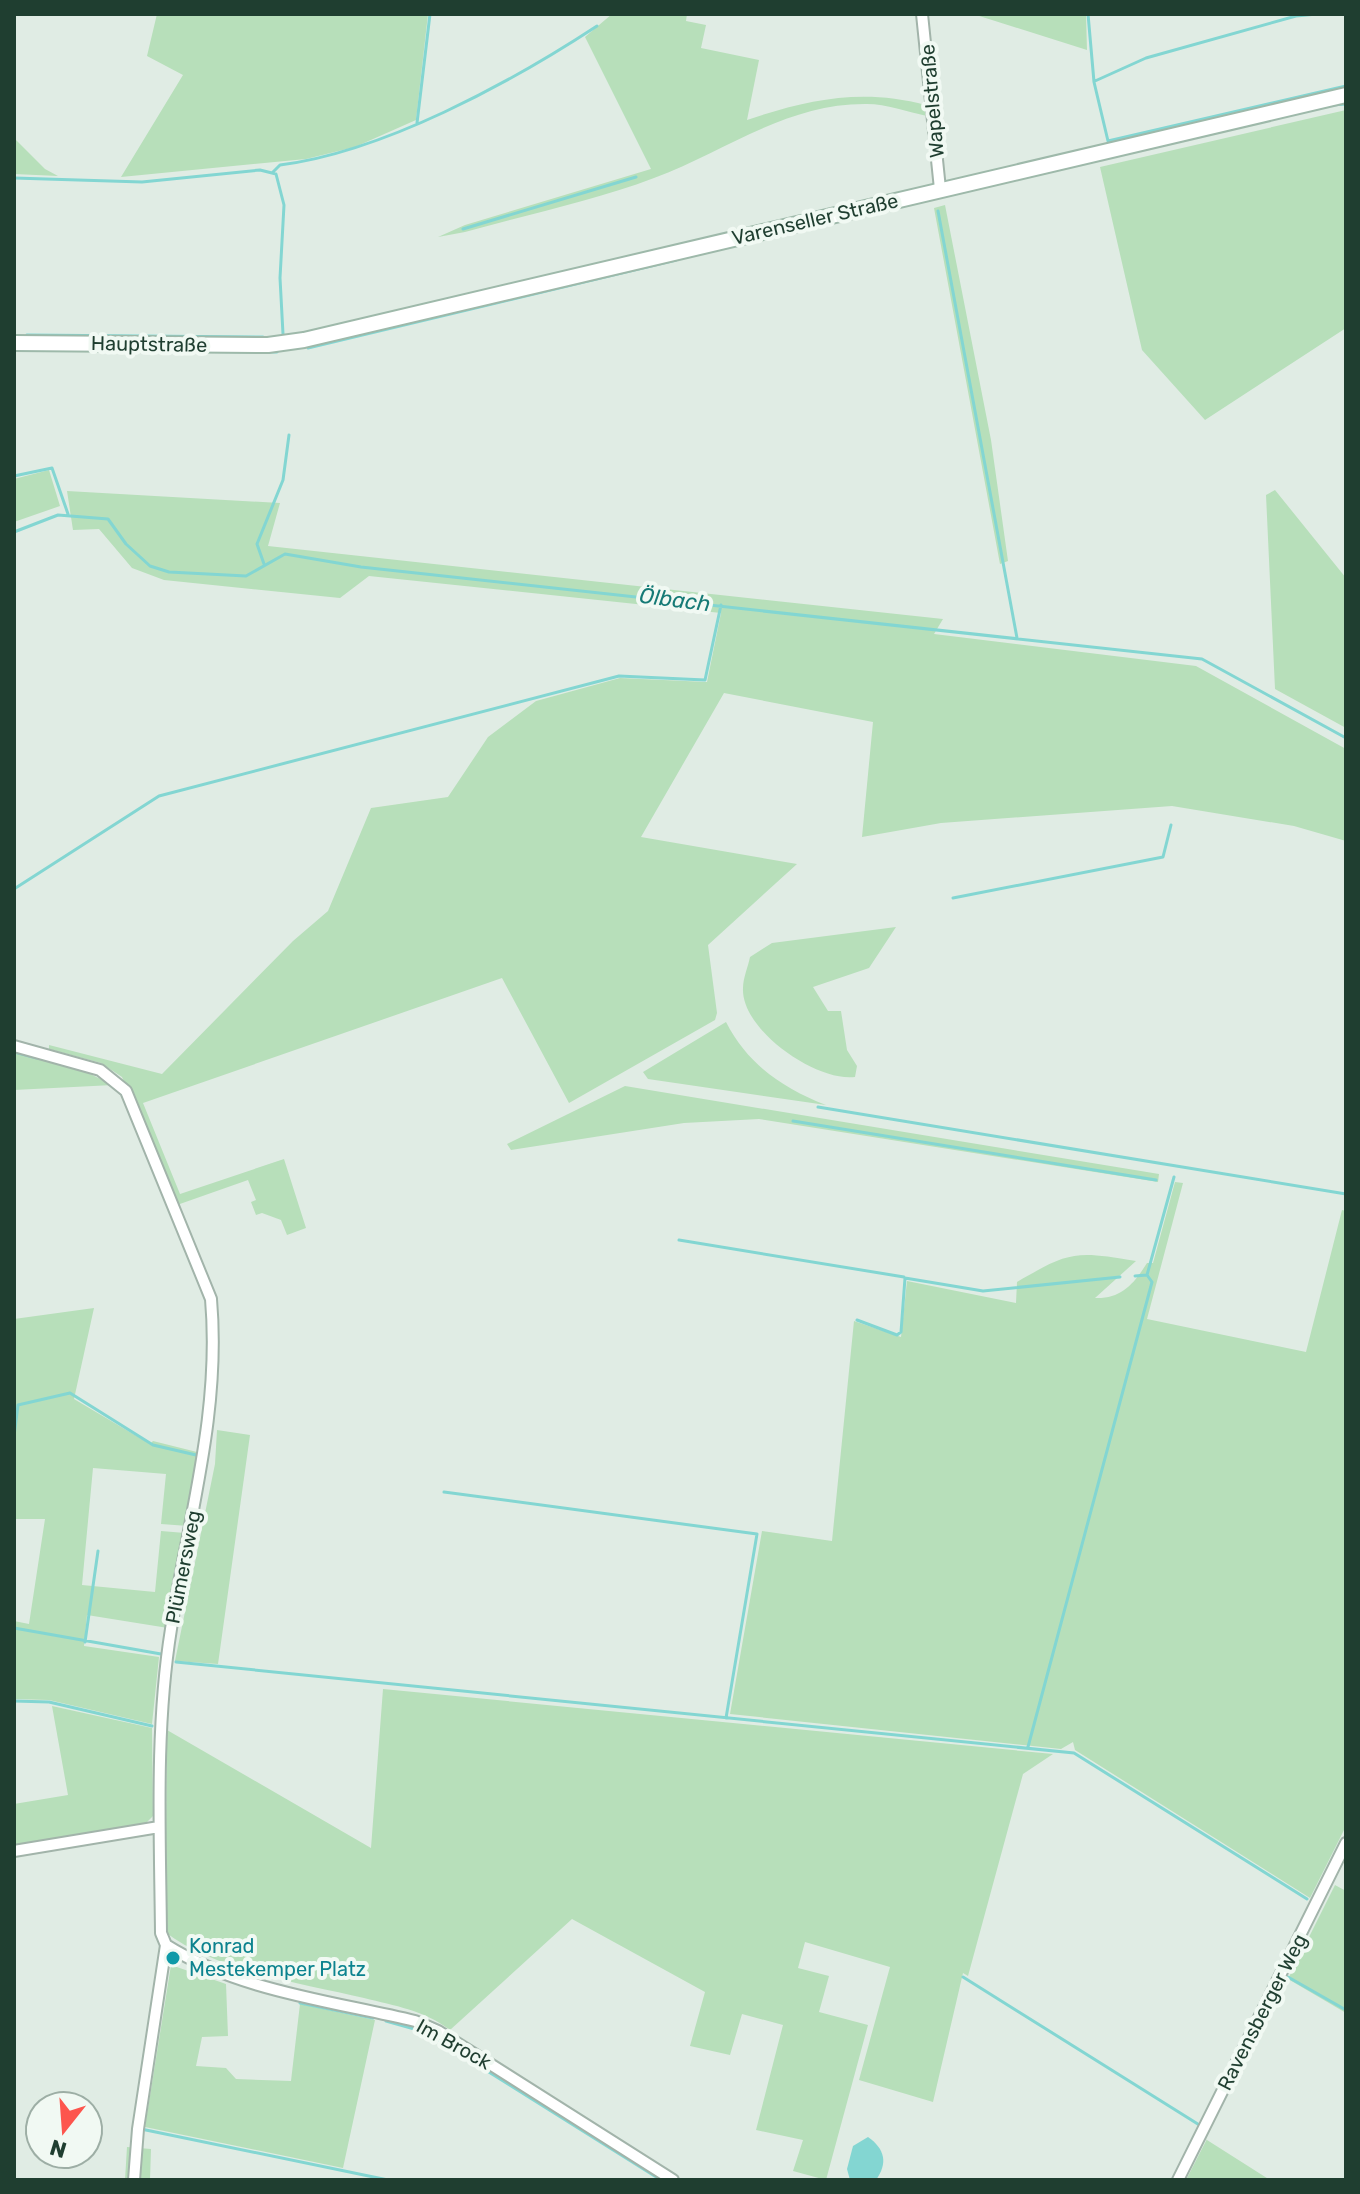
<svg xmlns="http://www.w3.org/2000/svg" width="1360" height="2194" viewBox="0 0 1360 2194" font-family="Rubik,sans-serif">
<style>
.green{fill:#b7dfba}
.water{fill:#83d6d2}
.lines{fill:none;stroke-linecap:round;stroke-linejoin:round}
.stream{stroke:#83d6d2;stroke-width:3}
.street-casing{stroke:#a2b4aa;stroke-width:14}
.secondary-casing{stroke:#9eb9aa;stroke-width:18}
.street{stroke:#fff;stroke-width:10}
.secondary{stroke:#fff;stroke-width:14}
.culture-dot{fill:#0f9aa8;stroke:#f1f9f3;stroke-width:3}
.labels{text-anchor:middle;stroke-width:8;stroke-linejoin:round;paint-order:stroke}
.street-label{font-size:20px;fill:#1f3e30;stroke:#f1f9f3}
.culture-label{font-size:20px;fill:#0d838f;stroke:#f1f9f3;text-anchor:start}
.water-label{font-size:22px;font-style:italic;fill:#157a76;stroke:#f1f9f3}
</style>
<rect width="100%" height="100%" fill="#e0ece4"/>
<path class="green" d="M157,14H428L416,120L355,147L306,159L121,177L183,75L147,56Z
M612,14H687L686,21L706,25L701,48L759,60L747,120C808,99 863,88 926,105L927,116C908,112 886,104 867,104C787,103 726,151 654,178C594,201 528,214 465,232L438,237L465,225L651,169L585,37Z
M973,14H1086L1087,50Z
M1346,110V328L1205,420L1142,350L1100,167Z
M14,138L45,169L58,176L14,174Z
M945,205L991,440L1008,561L1000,564L934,208Z
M49,470L60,506L14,522V479Z
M1275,490L1346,578V728L1275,689L1266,495Z
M67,491L280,503L268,546L943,619L934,634L1196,666L1346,749V841L1294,826L1172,806L941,823L862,837L873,722L724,693L641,837L797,864L708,945L717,1013L715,1020L569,1103L502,978L143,1103L180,1194L284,1159L306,1228L287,1235L281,1220L262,1213L256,1215L251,1202L256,1200L248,1180L177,1205L122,1077L101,1063L49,1049V1045L162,1074L293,941L328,911L371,808L448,797L488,737L536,701L620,678L707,682L721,613L369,576L340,598L164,580L132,568L99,529L73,530Z
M896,927L869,968L813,987L828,1011H841L847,1050L857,1066L855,1077C816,1082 741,1030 743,988C743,978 748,967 750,957L772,943Z
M726,1022C748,1065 783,1088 826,1105L648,1079L643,1072Z
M14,1050L94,1071L88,1073L113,1085L14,1090Z
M625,1086L1159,1174L1158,1182L759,1119L684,1123L511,1150L507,1144Z
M1175,1182L1183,1183L1147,1319L1306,1352L1342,1210L1346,1211V1826L1310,1898L1075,1750L1073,1742L1061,1749L730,1714L762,1531L832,1541L854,1321L901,1337L907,1281L1016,1303L1017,1282C1070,1251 1075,1251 1136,1261L1095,1298C1121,1299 1134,1284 1147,1263H1153Z
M94,1308L74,1399L150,1444L153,1441L201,1453L188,1526L161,1524L166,1474L93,1468L82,1585L155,1592L161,1531L185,1533L168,1628L87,1615L84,1646L159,1657L152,1724L49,1700L14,1699V1621L29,1624L45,1519H14V1319Z
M217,1430L250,1435L218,1664L175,1661L215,1464Z
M383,1689L1053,1754L1023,1774L968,1976L963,1973L933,2102L859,2080L890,1967L805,1942L798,1968L829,1976L819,2012L868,2025L826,2180L793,2171L803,2140L756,2130L783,2025L742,2014L730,2055L690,2046L705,1992L572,1919L450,2030C424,2010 395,2006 364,1998C303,1984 214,1970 165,1932L167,1730L371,1848Z
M52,1706L152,1728L153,1816L146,1823L14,1846V1804L68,1795Z
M1335,1885L1346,1891V2013L1288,1979Z
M171,1965L226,1984L228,2036L202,2037L196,2066L226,2068L236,2079L291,2081L300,2004L375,2020L343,2168L145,2127Z
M1207,2139V2140L1270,2180H1186Z
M127,2147L151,2149L150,2180H125Z"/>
<path class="water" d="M868,2137C885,2149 888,2163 876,2180H850L847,2169L853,2146Z"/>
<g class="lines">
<path class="stream" d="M1088,14L1094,82L1108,141L1346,86
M1095,81L1146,58L1296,16L1317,14
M1331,105L1346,104
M417,123L430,14
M273,172L280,165C383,152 510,83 597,26
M14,178L142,182L260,170L276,174L284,205L280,278L283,334
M938,211L1017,638
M463,229L636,177
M27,335L263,337
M308,348L676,260
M118,351L277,352
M14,476L52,468L68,514
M14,532L58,515L108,519L126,544L150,566L169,572L246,576L285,554L361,567L1202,659L1346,738
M264,564L257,544L283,480L289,435
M14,889L159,796L619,676L705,680L721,605
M953,898L1163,857L1171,825
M14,1052L37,1058
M818,1107L1346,1194
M793,1121L1156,1180
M679,1240L904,1277
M1135,1276L1147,1275
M857,1320L897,1335L901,1332L905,1278L983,1291L1120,1277
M14,1436L18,1405L70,1393L153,1445L196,1455
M444,1492L757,1534L726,1718
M14,1628L161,1654
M85,1642L98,1551
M176,1662L1074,1753L1307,1899
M14,1701L49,1702L152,1726
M1028,1747L1152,1282L1147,1275L1174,1177
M963,1977L1201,2126
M1288,1977L1346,2010
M300,2003L373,2018
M386,2021L425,2032L450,2047
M476,2064L661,2180
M141,2129L388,2180"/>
<defs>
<path id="street" d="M922,14L940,189
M14,1046L100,1070L126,1091L211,1299C221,1413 188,1519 171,1629C155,1729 160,1832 161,1933L166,1945L138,2129L134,2180
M14,1851L159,1827
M166,1945C239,1991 332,2001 415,2021L438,2031L673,2180
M1178,2180L1346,1843"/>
<path id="secondary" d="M14,343L268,345L304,340L1346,95"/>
</defs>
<use href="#street" class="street-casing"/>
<use href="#secondary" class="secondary-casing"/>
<use href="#street" class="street"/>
<use href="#secondary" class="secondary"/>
</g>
<circle class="culture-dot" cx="173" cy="1958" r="8"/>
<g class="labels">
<g class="street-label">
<text transform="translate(932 101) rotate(-95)" y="7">Wapelstraße</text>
<text transform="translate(815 219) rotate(-13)" y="7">Varenseller Straße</text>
<text transform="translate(149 344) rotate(1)" y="7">Hauptstraße</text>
<text transform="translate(183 1567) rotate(-79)" y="7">Plümersweg</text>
<text transform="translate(1262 2012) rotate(-63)" y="7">Ravensberger Weg</text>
<text transform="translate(454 2044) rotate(29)" y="7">Im Brock</text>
</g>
<g class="culture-label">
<text x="189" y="1953">Konrad<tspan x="189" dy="23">Mestekemper Platz</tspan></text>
</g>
<g class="water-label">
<text transform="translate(675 599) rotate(7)" y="8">Ölbach</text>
</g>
</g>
<rect width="1360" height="2194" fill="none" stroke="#1f3e30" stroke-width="32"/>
<g transform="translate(64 2130) rotate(197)"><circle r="38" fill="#f1f9f3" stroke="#9daea5" stroke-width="2"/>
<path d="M0-6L14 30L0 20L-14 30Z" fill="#fd554d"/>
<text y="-12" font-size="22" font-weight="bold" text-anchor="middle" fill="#1f3e30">N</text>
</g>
</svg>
